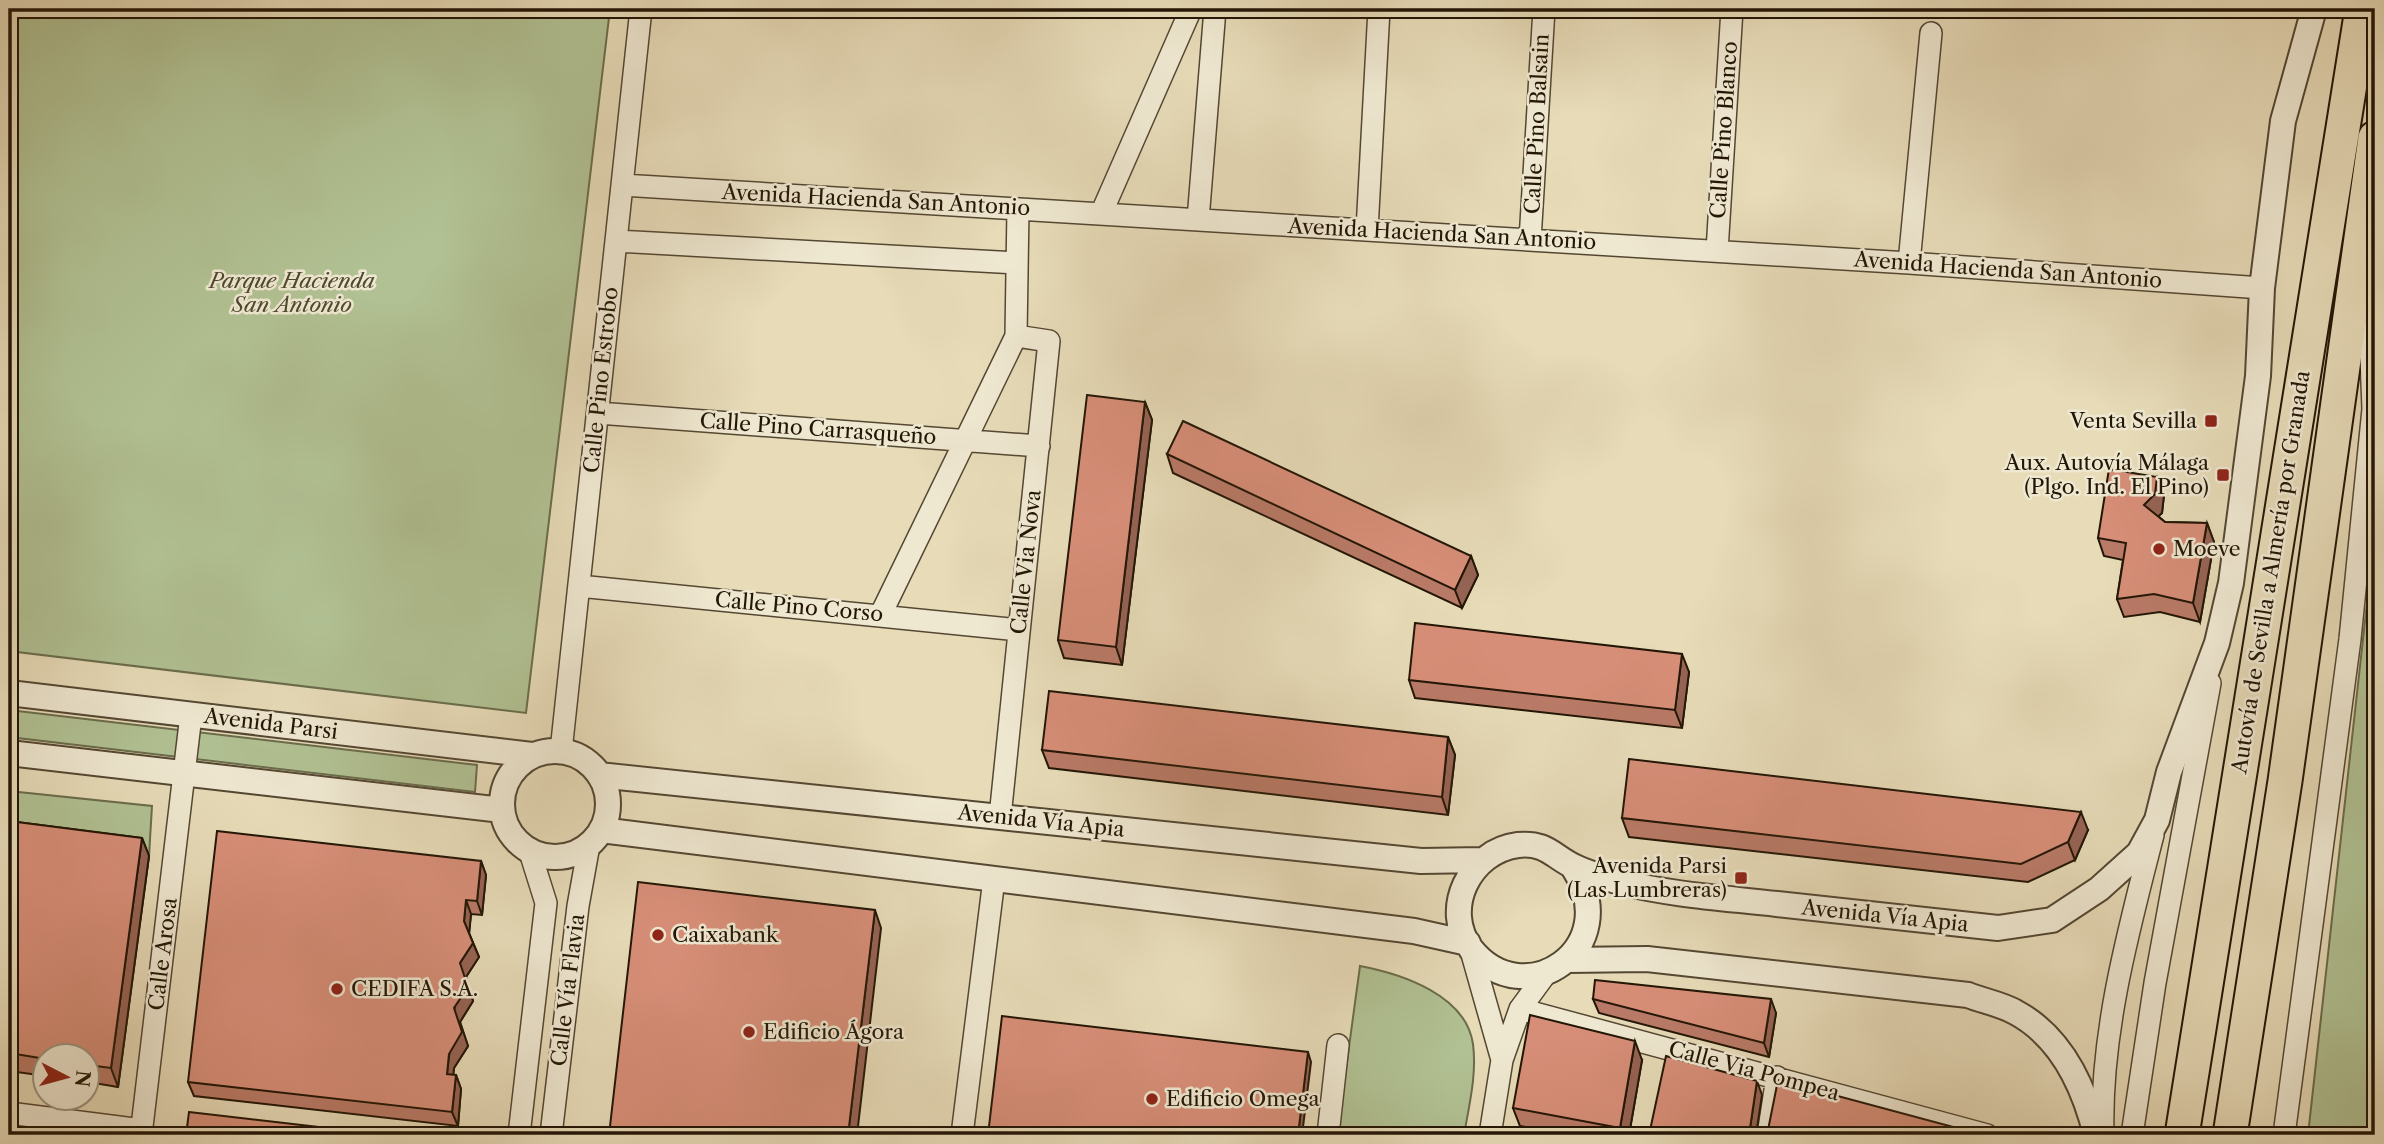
<svg xmlns="http://www.w3.org/2000/svg" width="2384" height="1144" viewBox="0 0 2384 1144" font-family="'Libre Caslon Text',serif">
<style>
.green{fill:#b1c193;stroke:#6a6c4c;stroke-width:2}
.lines{fill:none;stroke-linecap:round;stroke-linejoin:round}
.minor-casing{stroke:#544732;stroke-width:24}
.tertiary-casing{stroke:#544732;stroke-width:28}
.trunk-casing{stroke:#231606;stroke-width:37}
.minor{stroke:#efe8d1;stroke-width:21}
.tertiary{stroke:#efe8d1;stroke-width:24}
.trunk{stroke:#e7dbb8;stroke-width:33}
.wall{fill:#b97a67;stroke:#231606;stroke-width:2}
.shaded-wall{fill:#966354;stroke:#231606;stroke-width:2}
.building{fill:#d78e78;stroke:#231606;stroke-width:2}
.poi-dot{fill:#8f2418;stroke:#efe8d1;stroke-width:2.5}
.labels{text-anchor:middle;stroke-width:5;stroke-linejoin:round;paint-order:stroke}
.street-label{font-size:21px;fill:#231606;stroke:#efe8d1}
.park-label{font-size:21px;font-style:italic;fill:#4e4930;stroke:#efe8d1}
.poi-label{font-size:21px;fill:#231606;stroke:#efe8d1;text-anchor:start}
</style>
<rect width="100%" height="100%" fill="#e7dbb8"/>
<filter id="stains"><feTurbulence type="fractalNoise" baseFrequency=".00286" numOctaves="4"/><feColorMatrix values="0 0 0 0 .2 0 0 0 0 .09 0 0 0 0 .02 0 0 0 .5 -.17"/></filter>
<radialGradient id="worn" r=".72"><stop offset=".6" stop-color="#630" stop-opacity="0"/><stop offset="1" stop-color="#630" stop-opacity=".3"/></radialGradient>
<path class="green" d="M9,9H610L526,713L9,651Z
M2375,531V1135H2308Z
M9,710L477,765L475,792L9,737Z
M9,791L152,806L149,856L9,833Z
M1360,966C1402,974 1466,995 1473,1044C1477,1074 1469,1106 1464,1135H1337Z"/>
<g class="lines">
<defs>
<path id="minor" d="M622,185L1909,263L2262,288
M1101,214L1191,9
M1198,220L1215,9
M1367,230L1379,9
M1530,240L1544,9
M616,241L1017,263
M1717,251L1732,9
M1909,263L1931,33
M598,413L1039,446
M579,586L1019,630
M881,614L1016,336L1018,209
M561,751L641,9
M1000,817L1049,341L1016,336
M1470,947L1502,1060
M1520,1009L1987,1135
M9,1113L142,1130
M141,1135L191,715
M519,1135L546,903L530,852
M551,1135L578,906L589,845
M962,1135L994,879
M1328,1135L1338,1045
M1490,1135L1502,1060L1520,1009L1547,972
M1768,1135L1777,1077
M2103,1135C2100,1035 2128,932 2153,835
M2132,1135L2155,983L2210,683
M2284,1135L2350,639L2373,409L2370,332"/>
<path id="tertiary" d="M9,693L532,755
M502 804a53 53 0 1 1 106 0a53 53 0 1 1-106 0Z
M9,753L502,810
M599,775L1421,861L1482,860
M601,830L1414,931L1468,943
M1573,867C1626,948 1524,1016 1471,949C1441,909 1470,851 1518,845C1547,842 1553,857 1575,867C1589,874 1606,878 1620,882C1672,895 1725,898 1777,904C1851,912 1924,920 1998,928L2052,920L2099,889L2139,853L2157,820L2169,772L2217,643L2231,583L2258,376L2262,288L2283,121L2314,9
M1567,960L1647,959L1968,995C1983,1001 2001,1004 2015,1012C2062,1037 2084,1086 2096,1135"/>
<path id="trunk" d="M2182,1135L2362,9
M2230,1135L2285,781L2375,138"/>
</defs>
<use href="#minor" class="minor-casing"/>
<use href="#tertiary" class="tertiary-casing"/>
<use href="#trunk" class="trunk-casing"/>
<use href="#minor" class="minor"/>
<use href="#tertiary" class="tertiary"/>
<use href="#trunk" class="trunk"/>
</g>
<path class="wall" d="M1145,402L1152,420L1122,665L1064,658L1058,640Z
M1167,454L1471,556L1478,575L1462,608L1173,473Z
M2157,477L2164,495L2162,513L2158,516L2165,522L2207,523L2214,542L2200,622L2160,612L2124,617L2117,599L2123,560L2104,556L2098,538Z
M1689,672L1682,728L1415,698L1409,680Z
M1448,737L1455,755L1448,815L1049,768L1042,750Z
M1622,818L2088,830L2075,860L2028,882L1629,837Z
M9,821L142,838L149,856L118,1087L88,1082V1056H46V1076L9,1071Z
M481,861L486,875L482,915L471,914L469,933L479,957L466,977L473,1001L460,1022L468,1046L454,1068L453,1075H456L461,1089L458,1126L194,1096L188,1082Z
M1593,999L1776,1013L1769,1057L1599,1013Z
M1642,1060L1629,1135H1569L1520,1126L1513,1108Z"/>
<path class="shaded-wall" d="M1145,402L1152,420L1122,665L1116,647Z
M2157,477L2164,495L2162,513L2151,523L2144,505Z
M2207,523L2214,542L2200,622L2193,603Z
M1471,556L1478,575L1462,608L1455,590Z
M1682,654L1689,672L1682,728L1675,710Z
M1448,737L1455,755L1448,815L1442,797Z
M2081,812L2088,830L2075,860L2068,842Z
M142,838L149,856L118,1087L111,1068Z
M481,861L486,875L482,915L477,901Z
M466,900L471,914L469,935L464,921Z
M875,910L881,928L857,1135H848Z
M473,943L479,957L466,977L473,1001L460,1022L468,1046L454,1068L452,1088L447,1074L460,963Z
M1771,999L1776,1013L1769,1057L1764,1043Z
M1635,1041L1642,1060L1629,1135H1623L1620,1128Z
M1308,1052L1311,1062L1302,1135H1298Z
M456,1075L461,1089L458,1126L452,1112Z
M1757,1081L1762,1095L1756,1135H1749Z"/>
<path class="building" d="M1087,395L1145,402L1116,647L1058,640Z
M1183,421L1471,556L1455,590L1167,454Z
M2109,469L2157,477L2155,494L2144,505L2165,522L2207,523L2193,603L2154,594L2117,599L2126,543L2098,538Z
M1415,623L1682,654L1675,710L1409,680Z
M1049,691L1448,737L1442,797L1042,750Z
M1629,759L2081,812L2068,842L2021,864L1622,818Z
M9,821L142,838L111,1068L88,1065V1056H46V1059L9,1053Z
M217,831L481,861L477,901L466,900L464,921L473,943L460,963L468,987L454,1008L462,1032L449,1054L447,1074L456,1075L452,1112L188,1082Z
M638,882L875,910L848,1135H609Z
M1595,980L1771,999L1764,1043L1593,999Z
M1530,1015L1635,1041L1620,1128L1513,1108Z
M1002,1016L1308,1052L1298,1135H988Z
M1666,1056L1757,1081L1749,1135H1649Z
M1778,1080L1983,1135H1767Z
M189,1112L388,1135H186Z
M1511,1132L1528,1135H1511Z"/>
<g class="poi-dot">
<rect x="2204" y="414" width="14" height="14" rx="3.5"/>
<rect x="2216" y="468" width="14" height="14" rx="3.5"/>
<circle cx="2159" cy="549" r="7"/>
<rect x="1734" y="871" width="14" height="14" rx="3.5"/>
<circle cx="658" cy="935" r="7"/>
<circle cx="337" cy="989" r="7"/>
<circle cx="749" cy="1032" r="7"/>
<circle cx="1152" cy="1099" r="7"/>
</g>
<g class="labels">
<g class="street-label">
<text transform="translate(1537 124) rotate(-87)" y="7">Calle Pino Balsain</text>
<text transform="translate(1724 130) rotate(-86)" y="7">Calle Pino Blanco</text>
<text transform="translate(876 200) rotate(3)" y="7">Avenida Hacienda San Antonio</text>
<text transform="translate(1442 234) rotate(3)" y="7">Avenida Hacienda San Antonio</text>
<text transform="translate(2008 270) rotate(4)" y="7">Avenida Hacienda San Antonio</text>
<text transform="translate(601 380) rotate(-84)" y="7">Calle Pino Estrobo</text>
<text transform="translate(818 429) rotate(4)" y="7">Calle Pino Carrasqueño</text>
<text transform="translate(1026 562) rotate(-84)" y="7">Calle Via Nova</text>
<text transform="translate(2271 572) rotate(-81)" y="7">Autovía de Sevilla a Almería por Granada</text>
<text transform="translate(799 607) rotate(5)" y="7">Calle Pino Corso</text>
<text transform="translate(271 724) rotate(7)" y="7">Avenida Parsi</text>
<text transform="translate(1041 821) rotate(6)" y="7">Avenida Vía Apia</text>
<text transform="translate(1885 916) rotate(6)" y="7">Avenida Vía Apia</text>
<text transform="translate(163 954) rotate(-83)" y="7">Calle Arosa</text>
<text transform="translate(568 990) rotate(-83)" y="7">Calle Vía Flavia</text>
<text transform="translate(1754 1071) rotate(15)" y="7">Calle Via Pompea</text>
</g>
<g class="park-label">
<text x="292" y="288">Parque Hacienda<tspan x="292" dy="24">San Antonio</tspan></text>
</g>
<g class="poi-label">
<text x="2197" y="428" text-anchor="end">Venta Sevilla</text>
<text x="2209" y="470" text-anchor="end">Aux. Autovía Málaga<tspan x="2209" dy="24">(Plgo. Ind. El Pino)</tspan></text>
<text x="2173" y="556">Moeve</text>
<text x="1727" y="873" text-anchor="end">Avenida Parsi<tspan x="1727" dy="24">(Las Lumbreras)</tspan></text>
<text x="672" y="942">Caixabank</text>
<text x="351" y="996">CEDIFA S.A.</text>
<text x="763" y="1039">Edificio Ágora</text>
<text x="1166" y="1106">Edificio Omega</text>
</g>
</g>
<rect width="2384" height="1144" fill="none" stroke="#e7dbb8" stroke-width="35"/>
<rect x="10" y="10" width="2363" height="1123" fill="none" stroke="#231606" stroke-width="3.5"/>
<rect x="18" y="18" width="2349" height="1109" fill="none" stroke="#231606" stroke-width="2"/>
<g transform="translate(66 1077) rotate(96)"><circle r="33" fill="#efe8d1" stroke="#9d9480" stroke-width="2"/>
<path d="M0-5L12 26L0 18L-12 26Z" fill="#8f2418"/>
<text y="-10" font-size="19" font-weight="bold" text-anchor="middle" fill="#231606">N</text>
</g>
<rect width="100%" height="100%" filter="url(#stains)"/>
<rect width="100%" height="100%" fill="url(#worn)"/>
</svg>
